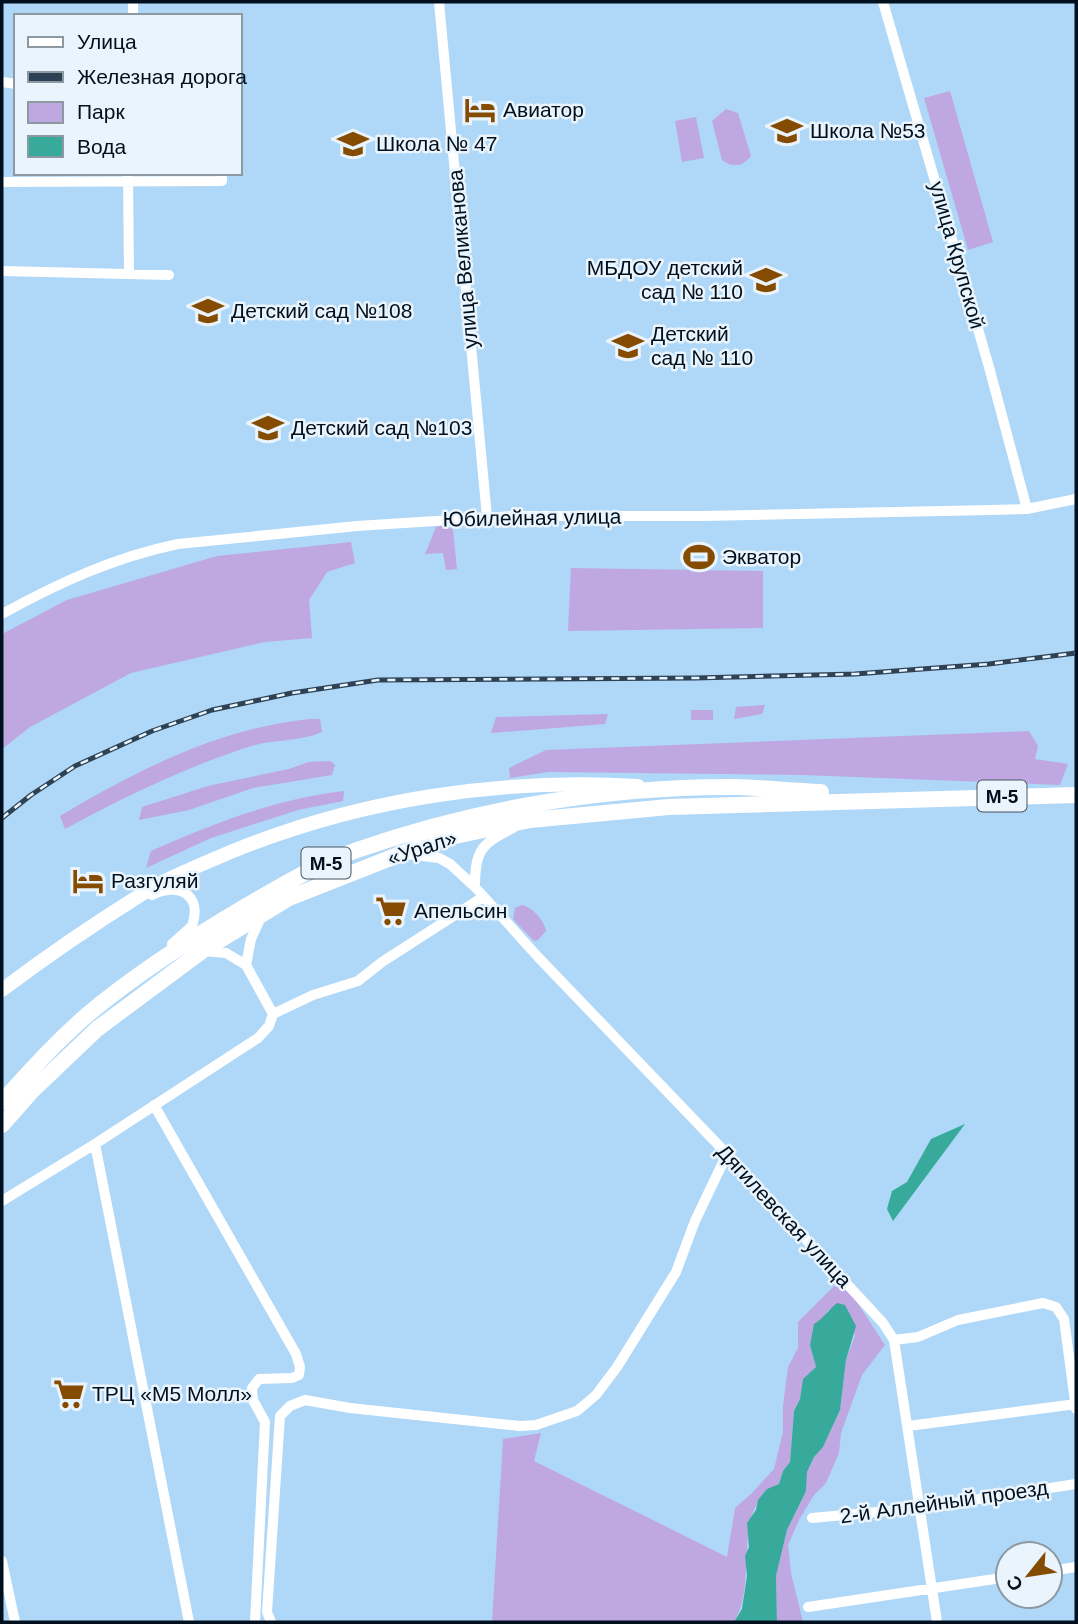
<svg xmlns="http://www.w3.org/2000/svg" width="1078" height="1624" viewBox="0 0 1078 1624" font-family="Helvetica,sans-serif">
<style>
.green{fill:#bfa7e2}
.water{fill:#37aa9b}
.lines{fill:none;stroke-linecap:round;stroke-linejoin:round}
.minor{stroke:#fff;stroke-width:10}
.major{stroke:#fff;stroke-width:14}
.highway{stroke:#fff;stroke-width:16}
.rail-casing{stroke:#2d4355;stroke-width:5}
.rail{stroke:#eaf4fc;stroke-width:2.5;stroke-dasharray:8;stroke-linecap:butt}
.labels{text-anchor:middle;stroke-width:5;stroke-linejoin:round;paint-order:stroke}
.shield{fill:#eaf4fc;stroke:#465461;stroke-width:2}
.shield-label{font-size:19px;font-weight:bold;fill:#00101e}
.poi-label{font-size:21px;fill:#00101e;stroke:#eaf4fc;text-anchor:start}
.street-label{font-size:21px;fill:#00101e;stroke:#eaf4fc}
</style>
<rect width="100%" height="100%" fill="#afd7f7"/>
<path class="green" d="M950,91L993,242L968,250L924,98Z
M726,109L738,113L751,156C742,167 733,168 722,160L712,121Z
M696,117L704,158L682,162L675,121Z
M446,525L453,530L457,569L446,570L443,553L425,554L436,527Z
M351,542L355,563L327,572L309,600L312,638L265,642L131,673L30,727L2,749V634L67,600L217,556Z
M571,568L763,571V628L568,631Z
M765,705L762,714L734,719L736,707Z
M691,710H713V720H691Z
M608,714L605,724L491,733L496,717Z
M310,719H320L322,732C300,742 272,739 248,747C184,768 124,797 65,829L60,816C137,770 220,728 310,719Z
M1029,731L1038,746L1035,759L1068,764L1060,785L802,775L548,772L510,778L509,768L546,750Z
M330,761L335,765L332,775L253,788L189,810L139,820L142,807L208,786L289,769L309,762Z
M344,791L343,801L298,810L211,838L146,868L151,851C214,823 276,799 344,791Z
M522,905C532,907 545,921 546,931L538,940L534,941L513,919L515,908Z
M834,1286L849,1290L885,1345L862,1375L841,1433L839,1453L826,1483L814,1495L799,1520L788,1545L791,1573L803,1622H777L776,1576L787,1530L806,1491L807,1472L814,1457L823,1447L840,1410L846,1360L855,1336L845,1305L828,1310L810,1345L816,1367L803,1380L800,1399L794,1411L790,1462L783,1471L779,1484C728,1509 760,1579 734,1622H492L503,1439L541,1433L534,1461L727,1557L735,1508L751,1494L774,1469L783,1432V1406L788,1367L798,1348V1322Z"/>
<path class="water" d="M965,1124L893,1221L887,1209L892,1191L907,1182L931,1139Z
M837,1303L845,1305L856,1326L846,1360L840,1410L823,1447L814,1457L807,1472L806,1491L787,1530L776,1576L777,1622H734L742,1609L747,1576L745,1556L749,1547L747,1523L756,1510L758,1500L767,1489L779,1484L783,1471L790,1462L794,1411L800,1399L803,1379L816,1367L810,1345L814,1324C824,1318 828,1310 837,1303Z"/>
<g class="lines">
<path class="minor" d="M439,2L487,517
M883,2L989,367L1027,509
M133,16V2
M2,82L16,84
M128,173L129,274
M2,182L222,181V173
M2,271L169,275
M2,614C58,583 115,557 178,544L357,526L513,516H703L991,510L1027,509L1076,499
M405,854L439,858L450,864L475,887L538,957L727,1154L883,1323L894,1340L937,1622
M475,887C475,850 481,844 513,828
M152,895C178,882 203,894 192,926L172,944
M203,951L226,953L246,965L273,1014
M246,965L251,939L262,915
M154,1105L296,1354L300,1367L299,1375L292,1378L259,1379L252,1388L253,1400L265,1422L255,1622
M95,1144L189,1622
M2,1201L95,1144L258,1038L269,1026L273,1014L313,995L358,981L382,962L483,897
M894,1340L918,1337L958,1320L1043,1303L1056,1307L1064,1319L1076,1409
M908,1426L1076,1404
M812,1518L921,1508L1076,1484
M2,1561L15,1622
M1050,1571L1076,1567
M808,1607L1008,1577
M271,1622L267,1612L280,1416L290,1406L305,1400L350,1408L520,1426L536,1425L577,1411L596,1395L617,1367L676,1272L695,1221L727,1154"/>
<path class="major" d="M2,990C47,956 94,924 142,894C170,877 202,864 233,851C361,799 500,778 638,786"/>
<path class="highway" d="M2,1102C29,1072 56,1042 87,1015C137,973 192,938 248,905C284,884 318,864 357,850C478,808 609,786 737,787C765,788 793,791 821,792
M2,1125L32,1091L97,1029L202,951L289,898L436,840L530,820L669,807L1076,795"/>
<defs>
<path id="rail" d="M2,818L31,795L75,766L152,731L212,710L292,693L378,680L695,678L855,674L989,664L1076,653"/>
</defs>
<use href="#rail" class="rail-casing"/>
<use href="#rail" class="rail"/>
</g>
<defs>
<symbol id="hotel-bare" viewBox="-9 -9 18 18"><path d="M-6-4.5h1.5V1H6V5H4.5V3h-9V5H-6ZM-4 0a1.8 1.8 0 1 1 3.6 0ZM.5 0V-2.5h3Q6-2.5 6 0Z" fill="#854b00" stroke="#eaf4fc" stroke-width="2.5" paint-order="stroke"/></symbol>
<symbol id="school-bare" viewBox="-9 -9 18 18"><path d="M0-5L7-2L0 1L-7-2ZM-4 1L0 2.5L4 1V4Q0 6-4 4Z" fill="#854b00" stroke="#eaf4fc" stroke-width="2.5" paint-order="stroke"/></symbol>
<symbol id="stadium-bare" viewBox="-9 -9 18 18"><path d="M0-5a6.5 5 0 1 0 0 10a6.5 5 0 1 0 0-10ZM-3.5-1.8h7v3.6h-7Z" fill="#854b00" stroke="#eaf4fc" stroke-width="2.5" paint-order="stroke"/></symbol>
<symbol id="supermarket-bare" viewBox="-9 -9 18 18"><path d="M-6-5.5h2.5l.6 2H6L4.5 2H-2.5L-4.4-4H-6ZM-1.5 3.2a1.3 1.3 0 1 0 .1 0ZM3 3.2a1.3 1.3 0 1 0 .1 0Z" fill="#854b00" stroke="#eaf4fc" stroke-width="2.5" paint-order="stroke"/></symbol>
</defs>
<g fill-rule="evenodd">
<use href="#hotel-bare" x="458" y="88" width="44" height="44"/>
<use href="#school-bare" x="765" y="109" width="44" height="44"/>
<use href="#school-bare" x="331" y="122" width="44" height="44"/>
<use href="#school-bare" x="744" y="258" width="44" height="44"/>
<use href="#school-bare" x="186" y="289" width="44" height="44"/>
<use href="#school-bare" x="606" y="324" width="44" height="44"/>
<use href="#school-bare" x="246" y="406" width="44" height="44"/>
<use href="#stadium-bare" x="677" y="535" width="44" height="44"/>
<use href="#hotel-bare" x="66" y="859" width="44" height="44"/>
<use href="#supermarket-bare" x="369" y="889" width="44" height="44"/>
<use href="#supermarket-bare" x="47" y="1372" width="44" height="44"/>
</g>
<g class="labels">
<g class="shield">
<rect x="977.5" y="780.5" width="49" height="31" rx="5"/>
<rect x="301.5" y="847.5" width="49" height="31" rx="5"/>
</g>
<g class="shield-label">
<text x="1002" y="803">М-5</text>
<text x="326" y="870">М-5</text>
</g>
<g class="poi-label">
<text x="503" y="117">Авиатор</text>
<text x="810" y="138">Школа №53</text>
<text x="376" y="151">Школа № 47</text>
<text x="743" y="275" text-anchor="end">МБДОУ детский<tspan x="743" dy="24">сад № 110</tspan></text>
<text x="231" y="318">Детский сад №108</text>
<text x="651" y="341">Детский<tspan x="651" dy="24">сад № 110</tspan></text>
<text x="291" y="435">Детский сад №103</text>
<text x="722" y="564">Экватор</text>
<text x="111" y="888">Разгуляй</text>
<text x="414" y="918">Апельсин</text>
<text x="92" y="1401">ТРЦ «М5 Молл»</text>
</g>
<g class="street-label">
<text transform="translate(957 255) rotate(74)" y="7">улица Крупской</text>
<text transform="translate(463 259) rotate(-95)" y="7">улица Великанова</text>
<text transform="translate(532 518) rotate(-1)" y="7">Юбилейная улица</text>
<text transform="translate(422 848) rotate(-18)" y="7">«Урал»</text>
<text transform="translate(784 1216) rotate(47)" y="7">Дягилевская улица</text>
<text transform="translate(944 1502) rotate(-8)" y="7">2-й Аллейный проезд</text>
</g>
</g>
<rect width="1078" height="1624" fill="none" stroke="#00101e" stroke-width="7"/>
<rect x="14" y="14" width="228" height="161" fill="#eaf4fc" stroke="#8c99a3" stroke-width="2"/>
<rect x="28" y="37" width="35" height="10" fill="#ffffff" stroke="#8c99a3" stroke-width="2"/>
<text x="77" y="49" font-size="21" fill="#00101e">Улица</text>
<rect x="28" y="72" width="35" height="10" fill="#2d4355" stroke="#8c99a3" stroke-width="2"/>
<text x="77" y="84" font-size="21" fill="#00101e">Железная дорога</text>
<rect x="28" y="102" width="35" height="21" fill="#bfa7e2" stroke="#8c99a3" stroke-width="2"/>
<text x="77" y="119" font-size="21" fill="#00101e">Парк</text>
<rect x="28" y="136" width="35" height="21" fill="#37aa9b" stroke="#8c99a3" stroke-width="2"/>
<text x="77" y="154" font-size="21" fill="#00101e">Вода</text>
<g transform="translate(1029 1575) rotate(240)"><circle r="33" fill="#eaf4fc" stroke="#8c99a3" stroke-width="2"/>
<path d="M0-5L12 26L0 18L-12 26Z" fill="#854b00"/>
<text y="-10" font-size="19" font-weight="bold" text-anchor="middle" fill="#00101e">С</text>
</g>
</svg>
